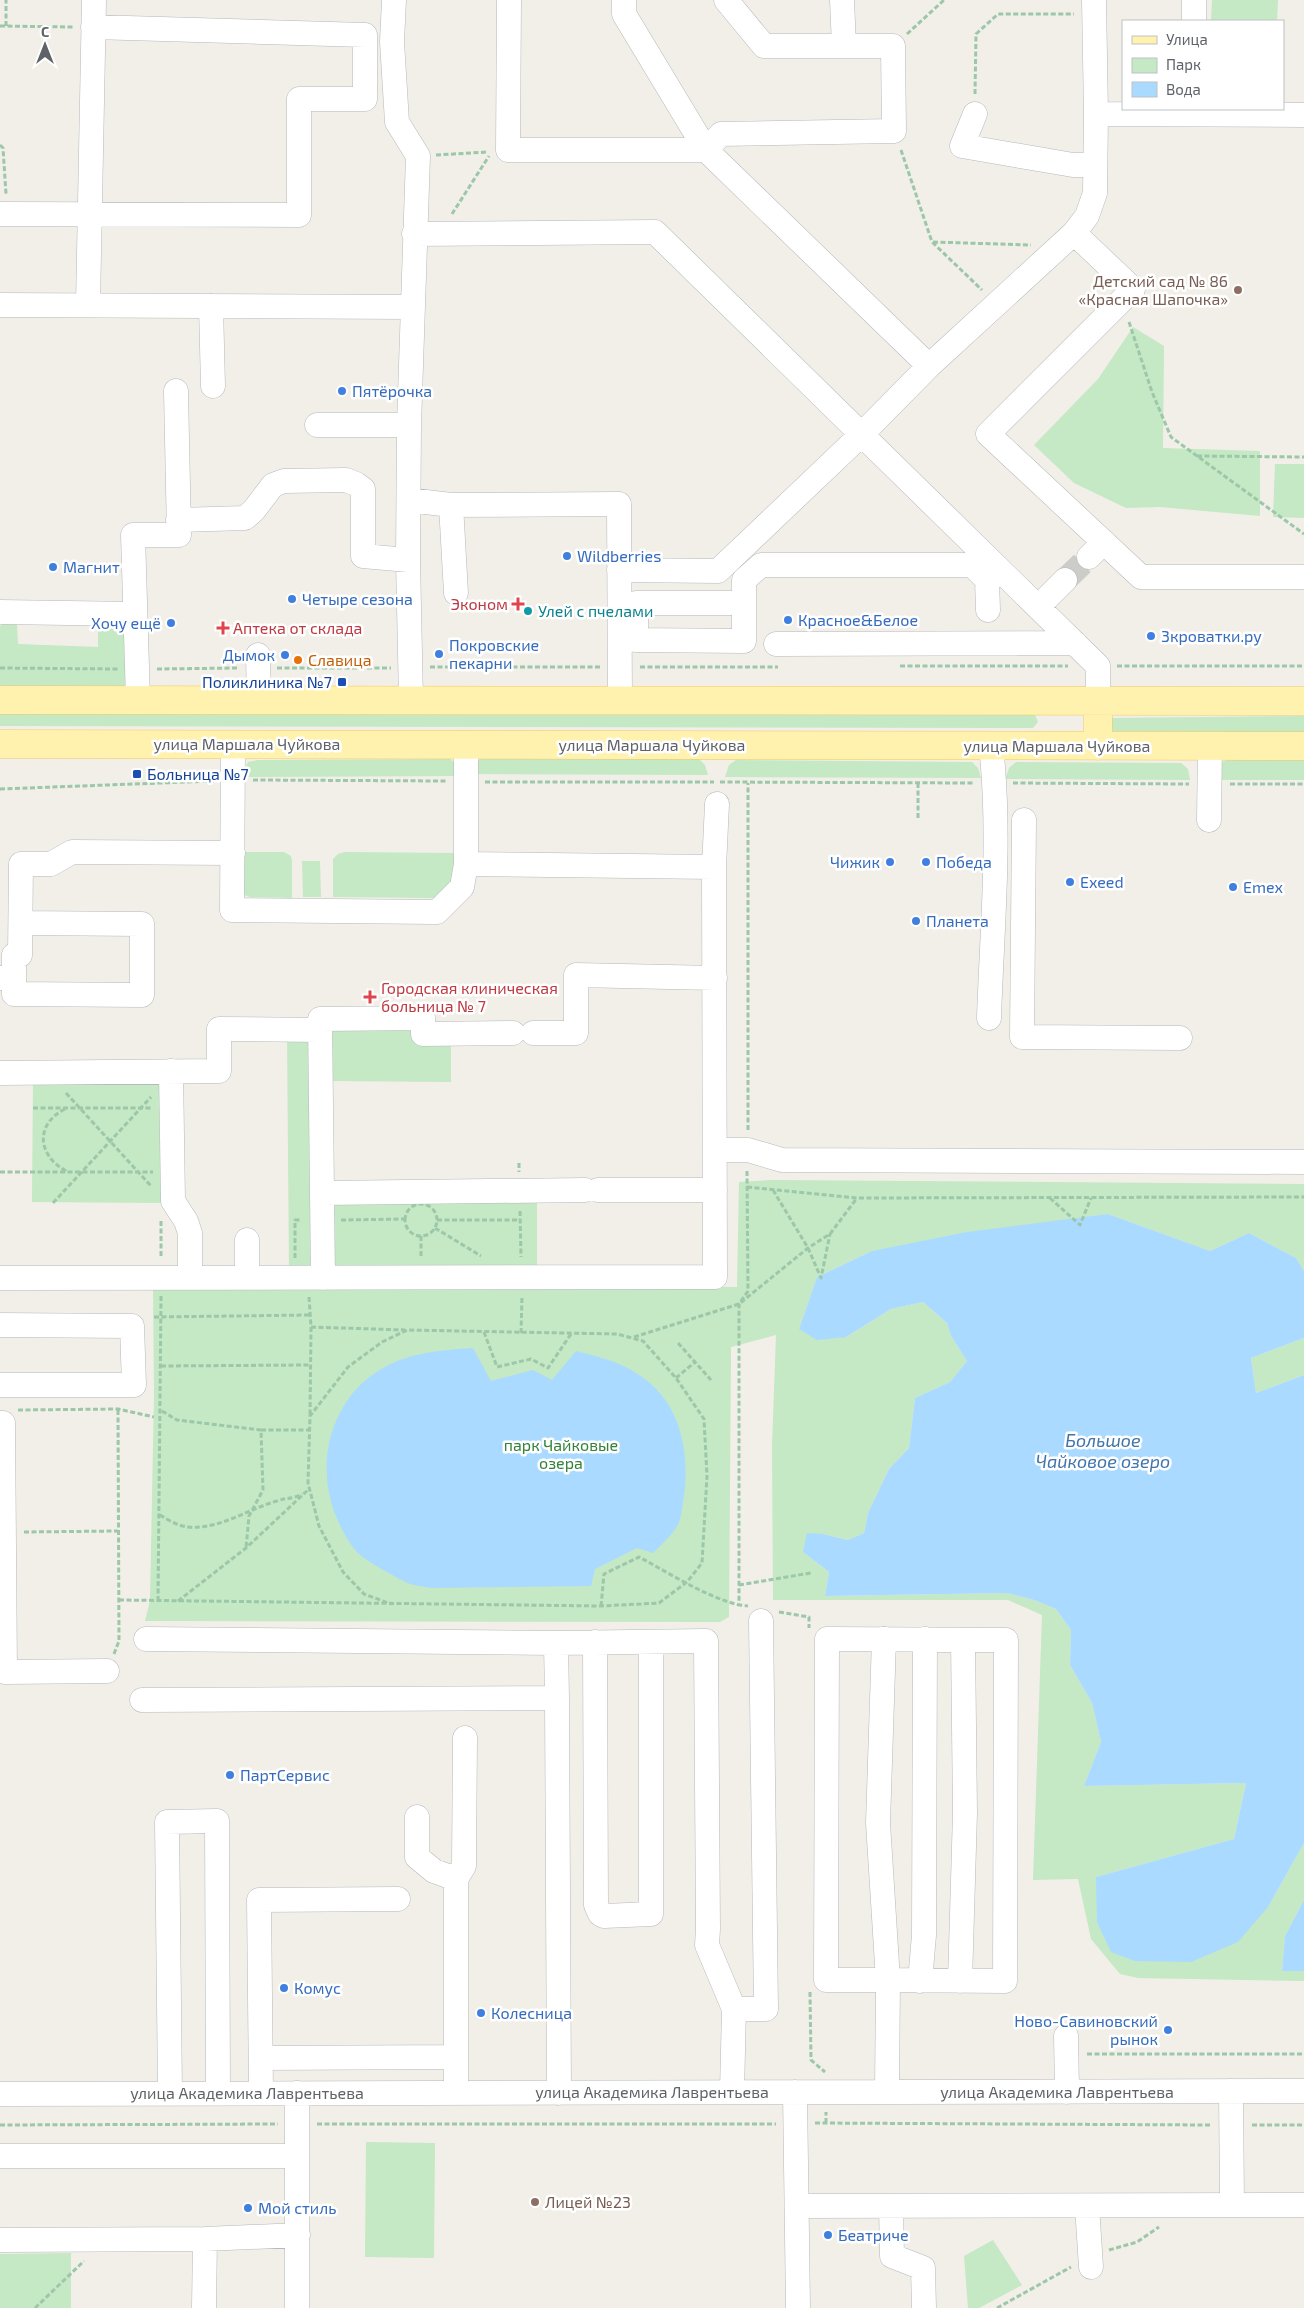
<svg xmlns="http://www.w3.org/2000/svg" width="1304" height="2308" viewBox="0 0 1304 2308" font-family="'Exo 2',sans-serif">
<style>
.green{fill:#c5e8c5}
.water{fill:#aadaff}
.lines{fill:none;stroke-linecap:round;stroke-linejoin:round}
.minor-tunnel{stroke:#ccccc8;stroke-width:24;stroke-dasharray:24 12;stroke-linecap:butt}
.minor-casing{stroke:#b5b8bc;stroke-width:25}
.major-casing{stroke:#f2c960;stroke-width:29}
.path{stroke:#9cc7a9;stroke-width:3;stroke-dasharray:5 2.5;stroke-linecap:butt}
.minor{stroke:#fff;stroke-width:24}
.major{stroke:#fff2af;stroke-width:28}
.education-dot{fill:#8d6e63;stroke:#fff;stroke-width:2}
.shop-dot{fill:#3f7fe0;stroke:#fff;stroke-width:2}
.health-dot{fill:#e0444e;stroke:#fff;stroke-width:2}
.culture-dot{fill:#0f9aa8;stroke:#fff;stroke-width:2}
.food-dot{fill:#e8710a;stroke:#fff;stroke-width:2}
.transit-dot{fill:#1a4fb4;stroke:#fff;stroke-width:2}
.labels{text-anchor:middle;stroke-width:5;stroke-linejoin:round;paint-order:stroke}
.education-label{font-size:16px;fill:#785e54;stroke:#fff;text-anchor:end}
.shop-label{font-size:16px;fill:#366cbe;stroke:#fff;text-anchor:start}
.health-label{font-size:16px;fill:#be3a42;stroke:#fff;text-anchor:start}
.culture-label{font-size:16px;fill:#0d838f;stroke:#fff;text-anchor:start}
.food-label{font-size:16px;fill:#c56008;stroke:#fff;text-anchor:start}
.transit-label{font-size:16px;fill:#164399;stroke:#fff;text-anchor:end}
.street-label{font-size:16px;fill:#5f6368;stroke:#fff}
.park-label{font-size:16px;fill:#348238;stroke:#fff}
.water-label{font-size:18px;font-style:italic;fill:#4174aa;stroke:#fff}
</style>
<rect width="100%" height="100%" fill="#f1efe8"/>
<path class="green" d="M1212,0H1278L1277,21H1211Z
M1133,327L1164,346L1163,448L1260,451V516L1160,507L1126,508L1074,483L1034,445L1098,379Z
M1275,464H1304V518L1273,517Z
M98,622L129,626L128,683L120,688H0V626L3,624H17L18,644L98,647Z
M0,711L1034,712L1038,722L1033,728L0,726Z
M1304,716V734H1109L1110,718Z
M489,757L699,759L705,765L708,775L471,774L478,760Z
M450,759L457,765L459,776L241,777L248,762L258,760Z
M1230,759H1304V780H1213L1219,763Z
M736,760L972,762L978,768L981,778L725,777L729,765Z
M1016,762L1181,763L1188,769L1190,780L1005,779L1009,768Z
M240,852H284L291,856L292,861V898L250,897L244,895Z
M345,852L456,853L455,879L435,898L333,897V859L338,854Z
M302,861H320L321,897H303Z
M287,1030H451V1082L331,1081V1181L537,1182V1272L289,1271Z
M156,1079L164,1089L163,1203L32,1202L33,1080Z
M771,1180L1304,1184V1271L1296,1258L1249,1233L1210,1251L1108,1214L872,1251L817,1277L799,1329L846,1337L891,1309L923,1302L947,1323L951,1336L967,1361L950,1382L915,1398L909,1448L889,1469L868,1513L864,1533L848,1540L823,1534L803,1552L829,1572L825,1596L1007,1593L1034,1600L1056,1609L1071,1630L1070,1665L1092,1703L1101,1742L1084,1786L1246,1783L1234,1839L1096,1877L1268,1907L1304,1843V1900L1285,1936L1282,1971H1304V1981L1138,1978L1120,1974L1091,1939L1078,1879L1033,1880L1042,1615L1008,1600H773L772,1445L776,1335L731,1347L729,1617L720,1622L145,1621L150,1601L154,1395L153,1288L522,1286L737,1287L739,1182Z
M1304,1338V1375L1256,1393L1251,1358Z
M366,2142L435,2143L434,2258L365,2257Z
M993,2240L1022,2285L979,2308H968L964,2256Z
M71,2253V2308H0V2254Z"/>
<path class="water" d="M1108,1214L1210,1251L1249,1233L1296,1258L1304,1271V1338L1251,1358L1256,1393L1304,1375V1843L1268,1907L1238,1942L1191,1962L1135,1961L1111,1952L1097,1922L1096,1877L1234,1839L1246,1783L1084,1786L1101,1742L1092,1703L1070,1665L1071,1630L1056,1609L1034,1600L1007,1593L825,1596L829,1572L803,1552L807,1533L823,1534L848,1540L864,1533L868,1513L889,1469L909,1448L915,1398L950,1382L967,1361L951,1336L947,1323L923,1302L891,1309L846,1337L817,1340L799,1329L817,1277L872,1251L967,1232Z
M473,1348L491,1381L533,1370L552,1380L576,1351C606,1359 627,1363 652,1385C684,1414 690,1462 683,1502C682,1509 681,1518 678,1525C671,1536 662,1544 653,1553L637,1548L595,1569L591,1586L430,1588C423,1586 414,1586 408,1583C397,1578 368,1562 359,1554C347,1542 340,1526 334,1511C316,1461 331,1401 378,1371C406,1353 441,1350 473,1348Z
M1304,1900V1971H1282L1285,1936Z"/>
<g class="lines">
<path class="minor-tunnel" d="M1065,580L1089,557"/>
<defs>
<path id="minor" d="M394,0L392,42L397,122L418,156L409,425L408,560L411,701
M509,0L508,150H706L721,134L894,131L893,46H764L726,0
M624,0V14L706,150L929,366
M842,0L844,46
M1094,0L1096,114
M1194,0V21
M975,114L962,146L1073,165H1094
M0,214L299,215V99H365V35L93,27
M1074,233L1133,289L988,434L1141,577H1304
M414,234L655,232L1098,666V701
M0,305L413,307
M88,305L94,0
M211,306L213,386
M317,425H409
M409,500L451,505
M178,520L245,518L254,510L273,485L284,481L346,480L356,484L363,489V556L408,560
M1089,557L1104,542
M619,570L718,571L862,434L929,366L1074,233L1087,216L1095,193L1096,114L1304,115
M456,593L451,505L619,504L620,701
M744,603H636V640L744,641V580L761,565H972L987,580L988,610
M1038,607L1065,580
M0,612L135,614
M776,644L1075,643
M258,655L259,701
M138,700L133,535H179L176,391
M233,744L232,910L437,912L462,887L466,864L714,867
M466,745V864
M1024,820L1022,1037L1180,1038
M1209,820L1210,746
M0,978H14V955H20L21,864H51L72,852L233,853
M14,978V994L142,995V924L21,923
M989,1018C992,928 1001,836 991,746
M533,1033H576V975L715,978
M171,1071L173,1201L186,1221L190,1233V1278
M0,1073L219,1071V1029L320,1030
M715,1150H748L782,1160L1304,1162
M598,1190H715
M322,1193L585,1190
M247,1240V1278
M0,1278L715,1277L714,867L717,804
M323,1278L320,1019L423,1018V1034L513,1033
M0,1325L132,1326L134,1385H0
M0,1423H3L5,1672L107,1671
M146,1639L556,1643L706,1641L708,1929L707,1945L734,2009L732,2092
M884,1639L878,1823L888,1980H826L827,1639L1006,1640L1005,1981L888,1980L887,2092
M595,1642L596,1905L600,1914L604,1916L651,1914V1642
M556,1643L557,1698
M142,1700L557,1698L559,2093
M417,1817V1857L434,1871L456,1879
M920,1981L924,1935L925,1639
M960,1981L965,1813L963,1640
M734,2009H766L761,1621
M1066,2036L1067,2092
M261,2058L456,2057
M1231,2091L1232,2205
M795,2092L798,2308
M170,2093L167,1822L217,1821L218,2093
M261,2093L259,1900L398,1899
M456,2093V1879L464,1866L465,1738
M0,2094L1304,2091
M0,2156H289L297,2153
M797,2206L1304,2205
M891,2206L892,2256L923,2268L924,2308
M1087,2206L1091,2267
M0,2240L205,2239L298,2235
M204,2308L205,2239
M297,2308V2093"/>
<path id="major" d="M0,700L1304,701
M0,744L1304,746
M1098,746V701"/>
</defs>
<use href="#minor" class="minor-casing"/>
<use href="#major" class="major-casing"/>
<path class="path" d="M0,26L73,27
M6,26V0
M907,34L944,0
M975,94L976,34L998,14H1074
M0,145L3,148L6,194
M901,150L932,242L982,290
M436,155L488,152
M452,214L489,156
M933,242L1031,245
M1129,322L1152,392L1171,437L1304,534
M1197,456L1304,457
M900,666H1068
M1117,666H1304
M430,667H601
M640,667H778
M0,668L118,669
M277,668H391
M157,669L238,668
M253,780L447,781
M485,782H714
M720,782L974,783
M918,783V819
M1013,783L1189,784
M1230,784H1304
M0,789L214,781
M66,1093L151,1186
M33,1108H152
M65,1109C35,1124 37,1155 66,1171
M748,1130V783
M519,1163V1172
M747,1171L748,1291L739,1304V1605L748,1606
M0,1172H153
M747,1187L857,1198L1304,1197
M773,1190L808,1248L821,1278L830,1234
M1050,1198L1080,1225L1091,1198
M53,1203L151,1097
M405 1220a16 16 0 1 1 32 0a16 16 0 1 1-32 0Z
M520,1211L521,1257
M341,1220L406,1219
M437,1220H520
M161,1221V1258
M435,1228L481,1256
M421,1236V1257
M295,1258V1220H302
M309,1297L311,1327L310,1416
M154,1317L310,1315
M311,1327L405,1330
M484,1332L497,1367L531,1359L548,1368L571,1334
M521,1333L522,1296
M634,1337L739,1304L808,1248L830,1234L857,1198
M678,1343L711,1380
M161,1366L310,1365
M676,1378L695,1362
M18,1410L118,1409L154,1417
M162,1411L177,1420L261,1430L263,1490L249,1516L246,1548
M261,1430H310
M160,1515C168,1520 178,1526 188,1527C219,1530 248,1509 277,1501C288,1497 290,1500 302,1494
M24,1532L118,1531
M739,1585L811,1573
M119,1600L601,1606L659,1603L687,1582L702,1563L707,1476L704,1419L676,1378L643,1341L617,1334L407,1330L382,1342L348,1367L310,1416L308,1483L319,1526L343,1572L364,1594L391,1604
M158,1601L161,1296
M178,1601L246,1548L309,1489
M601,1606L604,1574L639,1557C671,1574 704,1596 739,1605
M779,1612L809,1617V1628
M114,1654L119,1641L118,1409
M810,1992L811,2060L825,2072
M1087,2054H1304
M815,2123L1211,2125
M826,2123V2112
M317,2124H776
M0,2125L278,2124
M1252,2125H1304
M1109,2250L1137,2242L1159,2227
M35,2308L84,2261
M997,2308L1071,2267"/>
<use href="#minor" class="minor"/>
<use href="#major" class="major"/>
</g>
<g class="education-dot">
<circle cx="1238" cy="290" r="5"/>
<circle cx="535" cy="2202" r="5"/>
</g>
<g class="shop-dot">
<circle cx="342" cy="391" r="5"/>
<circle cx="567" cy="556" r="5"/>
<circle cx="53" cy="567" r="5"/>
<circle cx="292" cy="599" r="5"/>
<circle cx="788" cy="620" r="5"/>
<circle cx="171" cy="623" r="5"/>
<circle cx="1151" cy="636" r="5"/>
<circle cx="439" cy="654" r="5"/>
<circle cx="285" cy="655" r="5"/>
<circle cx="890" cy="862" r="5"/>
<circle cx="926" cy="862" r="5"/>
<circle cx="1070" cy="882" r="5"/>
<circle cx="1233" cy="887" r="5"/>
<circle cx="916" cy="921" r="5"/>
<circle cx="230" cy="1775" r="5"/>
<circle cx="284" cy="1988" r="5"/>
<circle cx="481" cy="2013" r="5"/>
<circle cx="1168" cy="2030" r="5"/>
<circle cx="248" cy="2208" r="5"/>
<circle cx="828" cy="2235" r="5"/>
</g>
<g class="health-dot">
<path d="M515.5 596.5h5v5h5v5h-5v5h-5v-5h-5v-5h5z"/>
<path d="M220.5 620.5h5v5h5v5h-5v5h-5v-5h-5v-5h5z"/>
<path d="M367.5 989.5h5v5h5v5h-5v5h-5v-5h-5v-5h5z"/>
</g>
<circle class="culture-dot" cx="528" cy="611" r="5"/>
<circle class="food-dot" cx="298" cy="660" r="5"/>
<g class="transit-dot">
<rect x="337" y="677" width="10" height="10" rx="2.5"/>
<rect x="132" y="769" width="10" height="10" rx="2.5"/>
</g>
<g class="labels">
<g class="education-label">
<text x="1228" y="287">Детский сад № 86<tspan x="1228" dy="18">«Красная Шапочка»</tspan></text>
<text x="545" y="2208" text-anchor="start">Лицей №23</text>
</g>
<g class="shop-label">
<text x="352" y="397">Пятёрочка</text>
<text x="577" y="562">Wildberries</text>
<text x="63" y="573">Магнит</text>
<text x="302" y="605">Четыре сезона</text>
<text x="798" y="626">Красное&amp;Белое</text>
<text x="161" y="629" text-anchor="end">Хочу ещё</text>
<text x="1161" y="642">3кроватки.ру</text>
<text x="449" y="651">Покровские<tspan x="449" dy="18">пекарни</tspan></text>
<text x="275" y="661" text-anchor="end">Дымок</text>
<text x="880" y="868" text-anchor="end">Чижик</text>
<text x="936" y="868">Победа</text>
<text x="1080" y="888">Exeed</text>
<text x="1243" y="893">Emex</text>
<text x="926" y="927">Планета</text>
<text x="240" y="1781">ПартСервис</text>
<text x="294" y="1994">Комус</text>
<text x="491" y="2019">Колесница</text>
<text x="1158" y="2027" text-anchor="end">Ново-Савиновский<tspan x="1158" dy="18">рынок</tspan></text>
<text x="258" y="2214">Мой стиль</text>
<text x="838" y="2241">Беатриче</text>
</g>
<g class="health-label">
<text x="508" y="610" text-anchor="end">Эконом</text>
<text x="233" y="634">Аптека от склада</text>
<text x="381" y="994">Городская клиническая<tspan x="381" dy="18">больница № 7</tspan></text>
</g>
<g class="culture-label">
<text x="538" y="617">Улей с пчелами</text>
</g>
<g class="food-label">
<text x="308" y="666">Славица</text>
</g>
<g class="transit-label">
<text x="332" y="688">Поликлиника №7</text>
<text x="147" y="780" text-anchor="start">Больница №7</text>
</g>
<g class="street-label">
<text x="247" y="750">улица Маршала Чуйкова</text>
<text x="652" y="751">улица Маршала Чуйкова</text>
<text x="1057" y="752">улица Маршала Чуйкова</text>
<text x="652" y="2098">улица Академика Лаврентьева</text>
<text x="1057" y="2098">улица Академика Лаврентьева</text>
<text x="247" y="2099">улица Академика Лаврентьева</text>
</g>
<g class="park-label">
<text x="561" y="1451">парк Чайковые<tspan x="561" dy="18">озера</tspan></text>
</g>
<g class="water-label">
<text x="1103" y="1447">Большое<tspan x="1103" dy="21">Чайковое озеро</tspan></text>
</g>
</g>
<rect x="1122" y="20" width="162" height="90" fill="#ffffff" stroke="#bfc1c3"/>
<rect x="1132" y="36" width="25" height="8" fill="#fff2af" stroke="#bfc1c3"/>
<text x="1166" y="45" font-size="15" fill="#5f6368">Улица</text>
<rect x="1132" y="58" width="25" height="15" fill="#c5e8c5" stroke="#bfc1c3"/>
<text x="1166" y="70" font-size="15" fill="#5f6368">Парк</text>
<rect x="1132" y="82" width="25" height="15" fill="#aadaff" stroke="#bfc1c3"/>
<text x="1166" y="95" font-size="15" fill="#5f6368">Вода</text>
<g transform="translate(45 45)" stroke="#ffffff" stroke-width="4" paint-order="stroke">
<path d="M0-4L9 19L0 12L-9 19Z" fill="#5f6368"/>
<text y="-8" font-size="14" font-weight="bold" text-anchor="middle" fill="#5f6368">С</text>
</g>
</svg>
